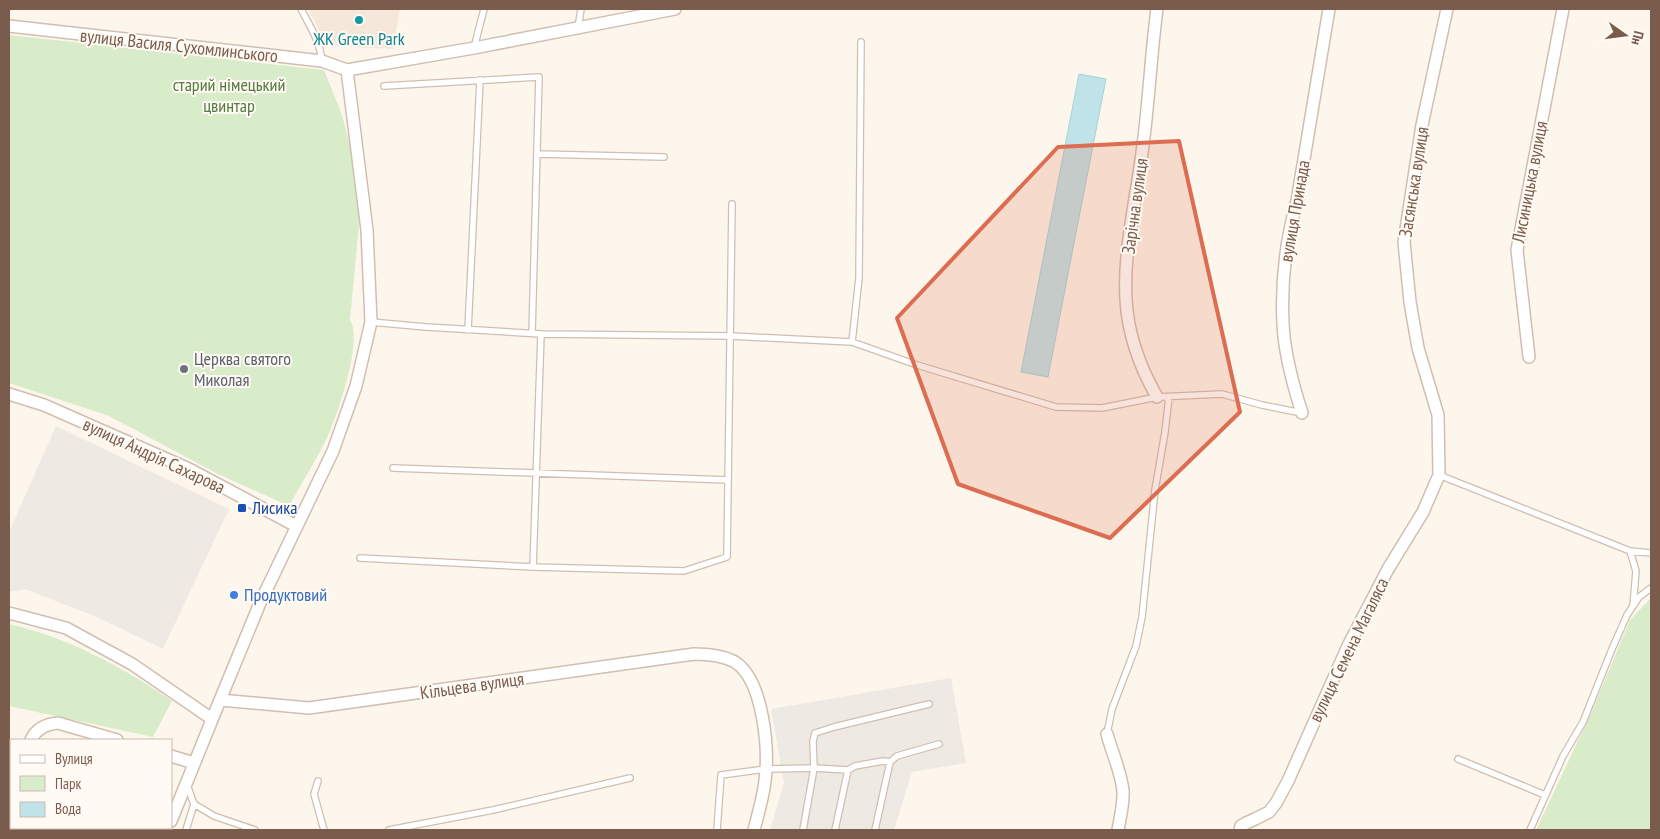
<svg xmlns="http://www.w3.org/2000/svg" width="1660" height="839" viewBox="0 0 1660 839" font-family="'PT Sans Narrow',sans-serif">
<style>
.residential{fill:#f5e8da}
.industrial{fill:#efe9e4}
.green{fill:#d8ecc9}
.water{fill:#bfe3e8;stroke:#a5d3da}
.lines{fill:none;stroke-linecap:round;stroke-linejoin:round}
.lane-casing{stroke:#d1beb0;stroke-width:8}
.street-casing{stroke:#d1beb0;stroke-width:14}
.lane{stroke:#fff;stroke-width:5.5}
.street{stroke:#fff;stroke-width:11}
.marked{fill:#dc6d51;fill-opacity:0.2;stroke:#dc6d51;stroke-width:4;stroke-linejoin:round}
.culture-dot{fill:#0f9aa8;stroke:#fffaf3;stroke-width:2}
.worship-dot{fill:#6b7280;stroke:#fffaf3;stroke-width:2}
.transit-dot{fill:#1a4fb4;stroke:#fffaf3;stroke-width:2}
.shop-dot{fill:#3f7fe0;stroke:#fffaf3;stroke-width:2}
.labels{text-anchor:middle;stroke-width:4;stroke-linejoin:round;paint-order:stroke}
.culture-label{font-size:18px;fill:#0d838f;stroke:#fffaf3}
.street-label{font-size:18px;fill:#7a5c4d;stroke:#fffaf3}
.park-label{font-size:18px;fill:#537a41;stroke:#fffaf3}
.worship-label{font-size:18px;fill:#5b616d;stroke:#fffaf3;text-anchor:start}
.transit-label{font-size:18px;fill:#164399;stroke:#fffaf3;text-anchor:start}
.shop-label{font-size:18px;fill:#366cbe;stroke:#fffaf3;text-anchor:start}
</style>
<rect width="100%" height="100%" fill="#fdf6ec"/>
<path class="residential" d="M308,9H400L393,49L327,46Z"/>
<path class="industrial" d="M56,426L229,509L163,649L99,618L25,589L9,592V532Z
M951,678L966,763L912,772L894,830H770L784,783L771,709Z"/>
<path class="green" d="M9,35L324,70L342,115L355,165L359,224L350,320C363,340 339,409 330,431C319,456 302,482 289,506L218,474L109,416L9,383Z
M1651,598V830H1536L1592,711L1630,620Z
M9,624C69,638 121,666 172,701L153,737L9,706Z"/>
<path class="water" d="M1079,74L1106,79L1048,377L1021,372Z"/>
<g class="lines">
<defs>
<path id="lane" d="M301,9C310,26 320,42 322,61
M578,28L581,9
M474,48L484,9
M384,86L539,77L532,333
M537,154L664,157
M371,322L426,327L541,334L731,336L852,342L917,365L1056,407L1102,408L1157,397L1222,394L1262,405L1302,413
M468,330L480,80
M852,342L859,278L861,42
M393,468L728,480
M1439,475L1630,551L1651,553
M1630,551L1636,571L1633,606
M360,558L533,567L684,571L727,557L732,204
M533,567L541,334
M1107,734L1112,709L1136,646L1142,617L1155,490L1165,432L1169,397
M1458,759L1545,795
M318,781L314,794L324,830
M187,785L194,804L214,816L255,830
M186,830L194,804
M389,830L493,810L630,778
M717,830L721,775L766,769L814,768L848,770L855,766L883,761L890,762
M803,830L814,768L813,741L815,733L834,727L929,704
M835,830L848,770
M875,830L890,762L897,756L939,744
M1530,830L1563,756L1583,722L1612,649L1627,615L1639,597L1651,588"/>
<path id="street" d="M675,9L474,48L347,70L367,230L371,322L356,386L333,451L260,603L220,700L309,708L694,654C708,654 722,655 735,662C764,681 769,750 765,781C763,798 758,814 754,830
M1157,9C1151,54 1149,100 1143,145C1137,196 1123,249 1126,300C1128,334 1141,369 1157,397
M9,26L322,61L347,70
M1529,357L1517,250L1563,9
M9,394L44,405L189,469L296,526
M1302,413C1293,385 1284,353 1283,323C1281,283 1286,240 1297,201L1329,9
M9,613L66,628L132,664L212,719
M1107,734C1112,753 1121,771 1123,791C1124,803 1120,818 1118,830
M31,740C36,729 46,724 58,723L117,740
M171,756L194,763
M9,790L11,788
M171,821L220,700
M1240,830L1241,826L1246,823L1255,819L1269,812L1276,803L1288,781L1348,646L1388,569L1423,512L1439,475L1438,415L1418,348L1410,302L1404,242L1422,125L1447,9"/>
</defs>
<use href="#lane" class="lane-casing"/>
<use href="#street" class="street-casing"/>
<use href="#lane" class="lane"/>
<use href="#street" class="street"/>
</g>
<path class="marked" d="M1179,141L1240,412L1110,538L958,484L897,318L1058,147Z"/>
<circle class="culture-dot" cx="359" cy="20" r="5"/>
<circle class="worship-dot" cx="184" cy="369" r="5"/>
<rect class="transit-dot" x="237" y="503" width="10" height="10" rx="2.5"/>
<circle class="shop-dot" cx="234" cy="595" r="5"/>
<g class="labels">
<g class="culture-label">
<text x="359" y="45">ЖК Green Park</text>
</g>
<g class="street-label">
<text transform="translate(179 46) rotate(6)" y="6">вулиця Василя Сухомлинського</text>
<text transform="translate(1414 182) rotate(-81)" y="6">Засянська вулиця</text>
<text transform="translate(1530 182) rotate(-79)" y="6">Лисиницька вулиця</text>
<text transform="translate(1135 206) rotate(-82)" y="6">Зарічна вулиця</text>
<text transform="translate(1295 211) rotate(-80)" y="6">вулиця Принада</text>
<text transform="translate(154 456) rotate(25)" y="6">вулиця Андрія Сахарова</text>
<text transform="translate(1349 650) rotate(-64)" y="6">вулиця Семена Магаляса</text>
<text transform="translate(472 686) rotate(-8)" y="6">Кільцева вулиця</text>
</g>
<g class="park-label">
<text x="229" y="91">старий німецький<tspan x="229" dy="21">цвинтар</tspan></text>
</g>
<g class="worship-label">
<text x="194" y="365">Церква святого<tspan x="194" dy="21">Миколая</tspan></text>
</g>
<g class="transit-label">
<text x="252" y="514">Лисика</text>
</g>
<g class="shop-label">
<text x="244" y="601">Продуктовий</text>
</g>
</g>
<rect width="1660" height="839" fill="none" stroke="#7a5c4d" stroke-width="20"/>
<rect x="10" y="739" width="162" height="90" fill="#fffaf3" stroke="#cabbb1"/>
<rect x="20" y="755" width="25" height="8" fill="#ffffff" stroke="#cabbb1"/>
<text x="55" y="764" font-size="15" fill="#7a5c4d">Вулиця</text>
<rect x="20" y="776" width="25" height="15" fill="#d8ecc9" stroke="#cabbb1"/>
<text x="55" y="789" font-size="15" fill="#7a5c4d">Парк</text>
<rect x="20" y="802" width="25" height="15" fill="#bfe3e8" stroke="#cabbb1"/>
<text x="55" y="814" font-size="15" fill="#7a5c4d">Вода</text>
<g transform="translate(1625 35) rotate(104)" stroke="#fffaf3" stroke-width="4" paint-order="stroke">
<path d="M0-4L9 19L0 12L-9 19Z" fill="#7a5c4d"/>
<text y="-8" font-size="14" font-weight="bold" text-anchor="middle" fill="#7a5c4d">Пн</text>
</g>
</svg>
